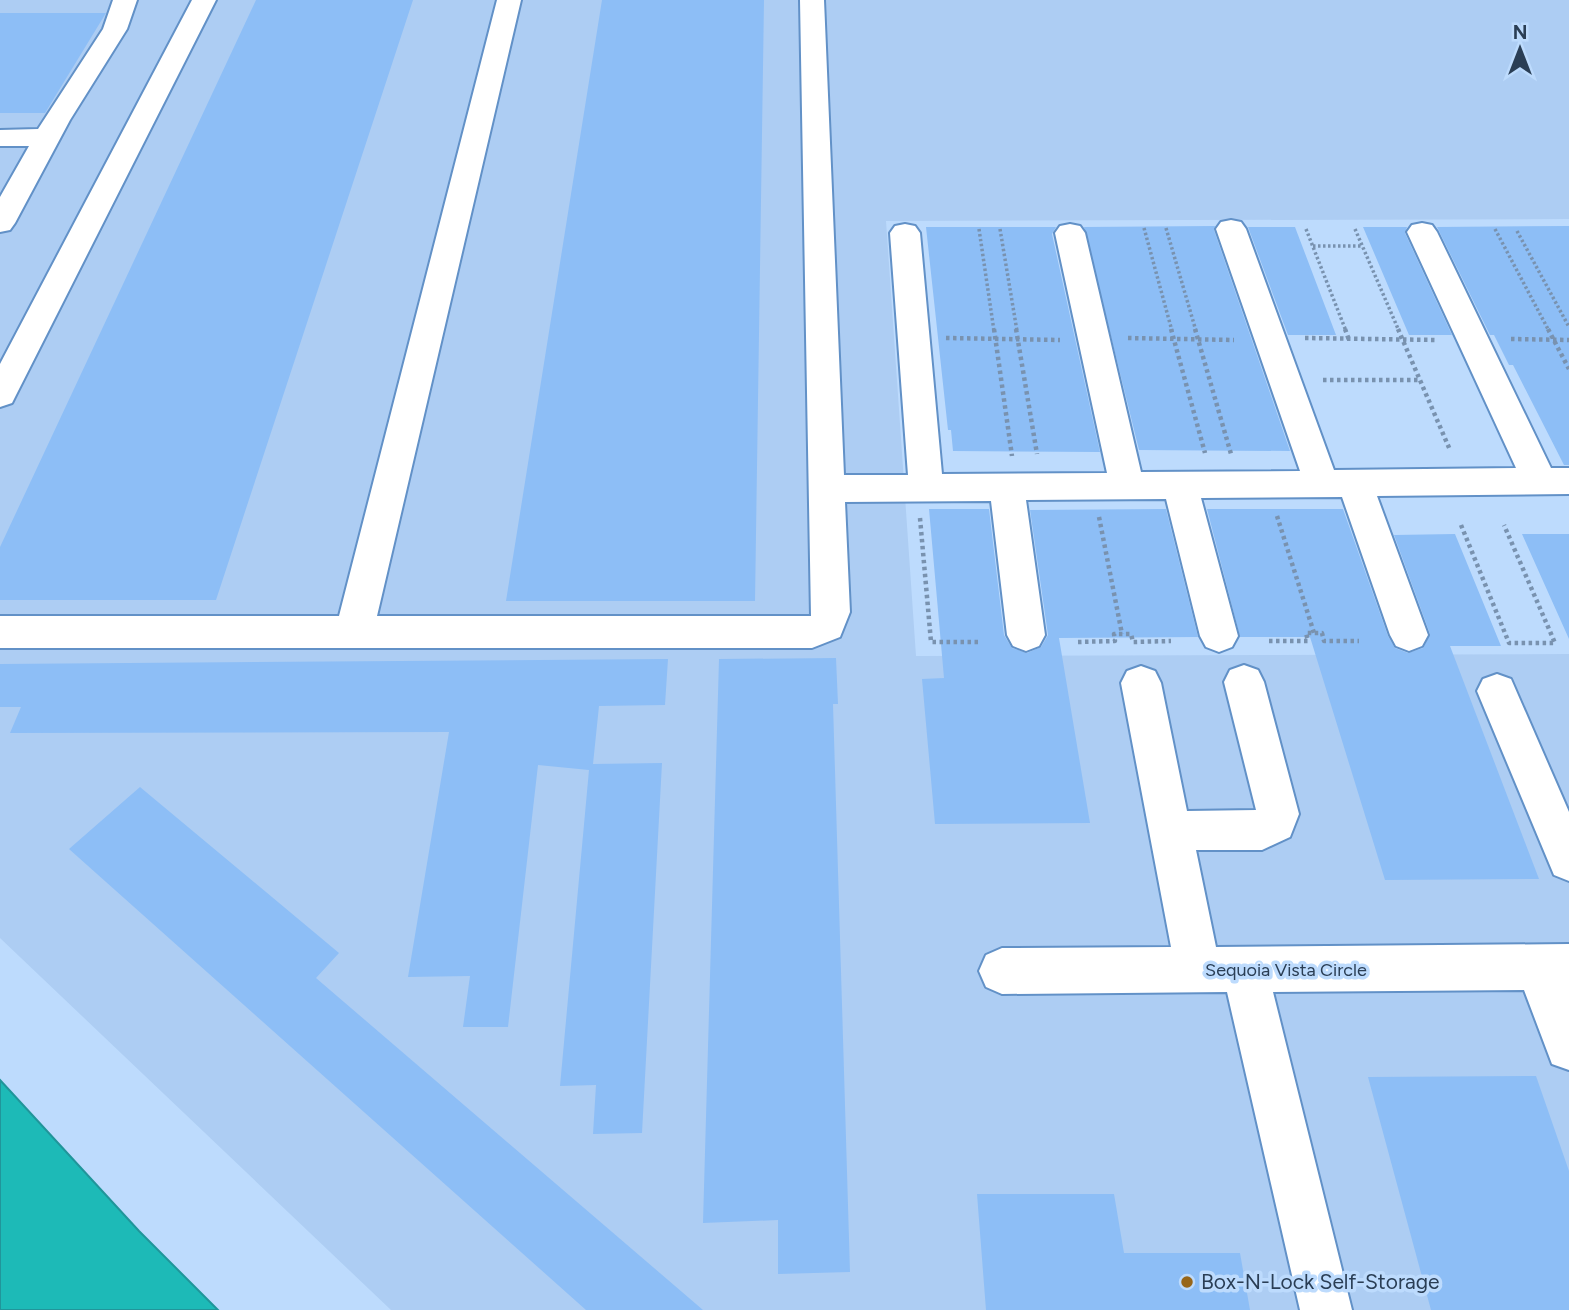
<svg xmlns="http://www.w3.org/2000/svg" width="1569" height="1310" viewBox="0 0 1569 1310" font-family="Figtree,sans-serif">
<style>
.built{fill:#adcdf3}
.water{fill:#1dbab7;stroke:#21959a;stroke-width:2}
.building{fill:#8dbef6}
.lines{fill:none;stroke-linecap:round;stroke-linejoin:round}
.minor-casing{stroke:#6291c7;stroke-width:4}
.path-far1{stroke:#7992af;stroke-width:3.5;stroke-dasharray:2.5 2.5;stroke-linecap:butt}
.path{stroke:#7992af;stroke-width:4.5;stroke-dasharray:3.5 3.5;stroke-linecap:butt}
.minor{fill:#fff;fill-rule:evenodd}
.poi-dot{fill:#976619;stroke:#bddbfd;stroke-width:2.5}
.labels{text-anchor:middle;stroke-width:7;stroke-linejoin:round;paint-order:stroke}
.street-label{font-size:18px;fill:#2a3e55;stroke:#bddbfd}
.near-poi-label{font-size:21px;fill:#2a3e55;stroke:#bddbfd;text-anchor:start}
</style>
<rect width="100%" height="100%" fill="#bddbfd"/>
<path class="built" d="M0,0H1569V219L886,221L916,656L1569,654V1310H391L0,938Z"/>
<path class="water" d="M0,1080L139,1231L218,1310H0Z"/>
<path class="building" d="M256,0H413L216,600H0V547Z
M602,0H764L755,601H506Z
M0,13H106L45,113H0Z
M1215,226L1214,230L1290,451L1139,450L1084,227Z
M1569,226V465H1564L1513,365H1509L1494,335H1490L1437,227Z
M926,227H1056L1052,234L1100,452L953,451L951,430H948Z
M1248,227H1295L1336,335H1288Z
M1363,227H1407L1405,233L1452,335H1409Z
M929,509H989L1004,635L1012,648L1027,653L1041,647L1048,635L1030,510L1166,509L1198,637L1059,638L1090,823L935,824L922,679L944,678Z
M1207,509H1343L1388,636L1395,648L1408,653L1423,648L1430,634L1394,535L1455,534L1501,646H1450L1539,879L1385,880L1310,637H1240Z
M1522,534H1569V639Z
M836,658L838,704H833L850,1272L778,1274V1220L703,1223L719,659Z
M668,659L665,705L599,706L593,764L662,763L642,1133L593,1134L596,1085L560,1086L589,770L538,765L508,1027H463L470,976L408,977L449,732L10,733L21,707H0V664Z
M140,787L339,953L316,978L703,1310H586L69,849Z
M1536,1076L1569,1171V1310H1431L1368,1077Z
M977,1194H1114L1124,1253H1240L1250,1310H986Z"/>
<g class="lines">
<defs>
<path id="minor" d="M113,0H137L127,29L70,120L15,223L10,230L0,232V197L29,146H0V130L38,129L103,29Z
M192,0H216L16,395L12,403L0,407V364Z
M497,0H521L377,616H811L800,0H824L844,475H908L890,233L895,226L905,224L915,226L920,233L942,474L1107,473L1055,233L1060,226L1070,224L1080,226L1085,233L1141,472L1300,471L1216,229L1221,222L1231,220L1241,222L1246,229L1334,470L1516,468L1407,232L1412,225L1422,223L1432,225L1437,232L1551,468H1569V494L1377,496L1428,635L1422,646L1409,651L1396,646L1390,635L1342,497L1201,498L1238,636L1232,647L1219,652L1206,647L1200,636L1166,499L1026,500L1045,635L1039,646L1026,651L1013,646L1007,635L991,501L845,502L850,612L840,637L812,648H0V616H339Z
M1244,665L1258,670L1264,682L1299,814L1290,837L1262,850H1196L1216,947L1569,944V1070L1552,1064L1524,990L1273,992L1352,1310H1300L1227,992L1002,994L986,987L979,971L986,955L1002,948L1171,947L1121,683L1127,671L1141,666L1155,671L1161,683L1187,811L1256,810L1224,682L1230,670Z
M1497,674L1511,679L1569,812V881L1554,875L1477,691L1483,679Z"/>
</defs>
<use href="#minor" class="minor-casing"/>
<path class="path-far1" d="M1144,228L1172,331
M1166,228L1196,331
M979,229L994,331
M1000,229L1017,331
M1306,229L1346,331
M1355,229L1399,331
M1495,229L1549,331
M1517,231L1569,327
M1313,246H1363"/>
<path class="path" d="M994,329L1012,456
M1016,329L1037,454
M1171,329L1205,453
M1195,329L1231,454
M1345,329L1349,340
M1398,329L1450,450
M1548,329L1569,369
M946,338L1060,340
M1128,338L1234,340
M1305,338L1436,340
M1511,339L1569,340
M1323,380H1420
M1277,516L1314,633
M1099,517L1122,634
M920,518L931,642H979
M1461,525L1509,643H1555L1504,525
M1269,641H1308L1306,633H1322L1324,641H1359
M1078,642L1115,641L1114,634H1131L1133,642L1171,641"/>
<use href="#minor" class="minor"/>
</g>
<circle class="poi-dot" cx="1187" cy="1282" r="7"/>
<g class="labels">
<g class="street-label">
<text x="1286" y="976">Sequoia Vista Circle</text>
</g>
<g class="near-poi-label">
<text x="1201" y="1289">Box-N-Lock Self-Storage</text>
</g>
</g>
<g transform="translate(1520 49)" stroke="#bddbfd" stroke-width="5" paint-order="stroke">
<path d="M0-5L12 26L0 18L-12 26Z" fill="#2a3e55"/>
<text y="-10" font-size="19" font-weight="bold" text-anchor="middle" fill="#2a3e55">N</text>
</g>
</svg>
